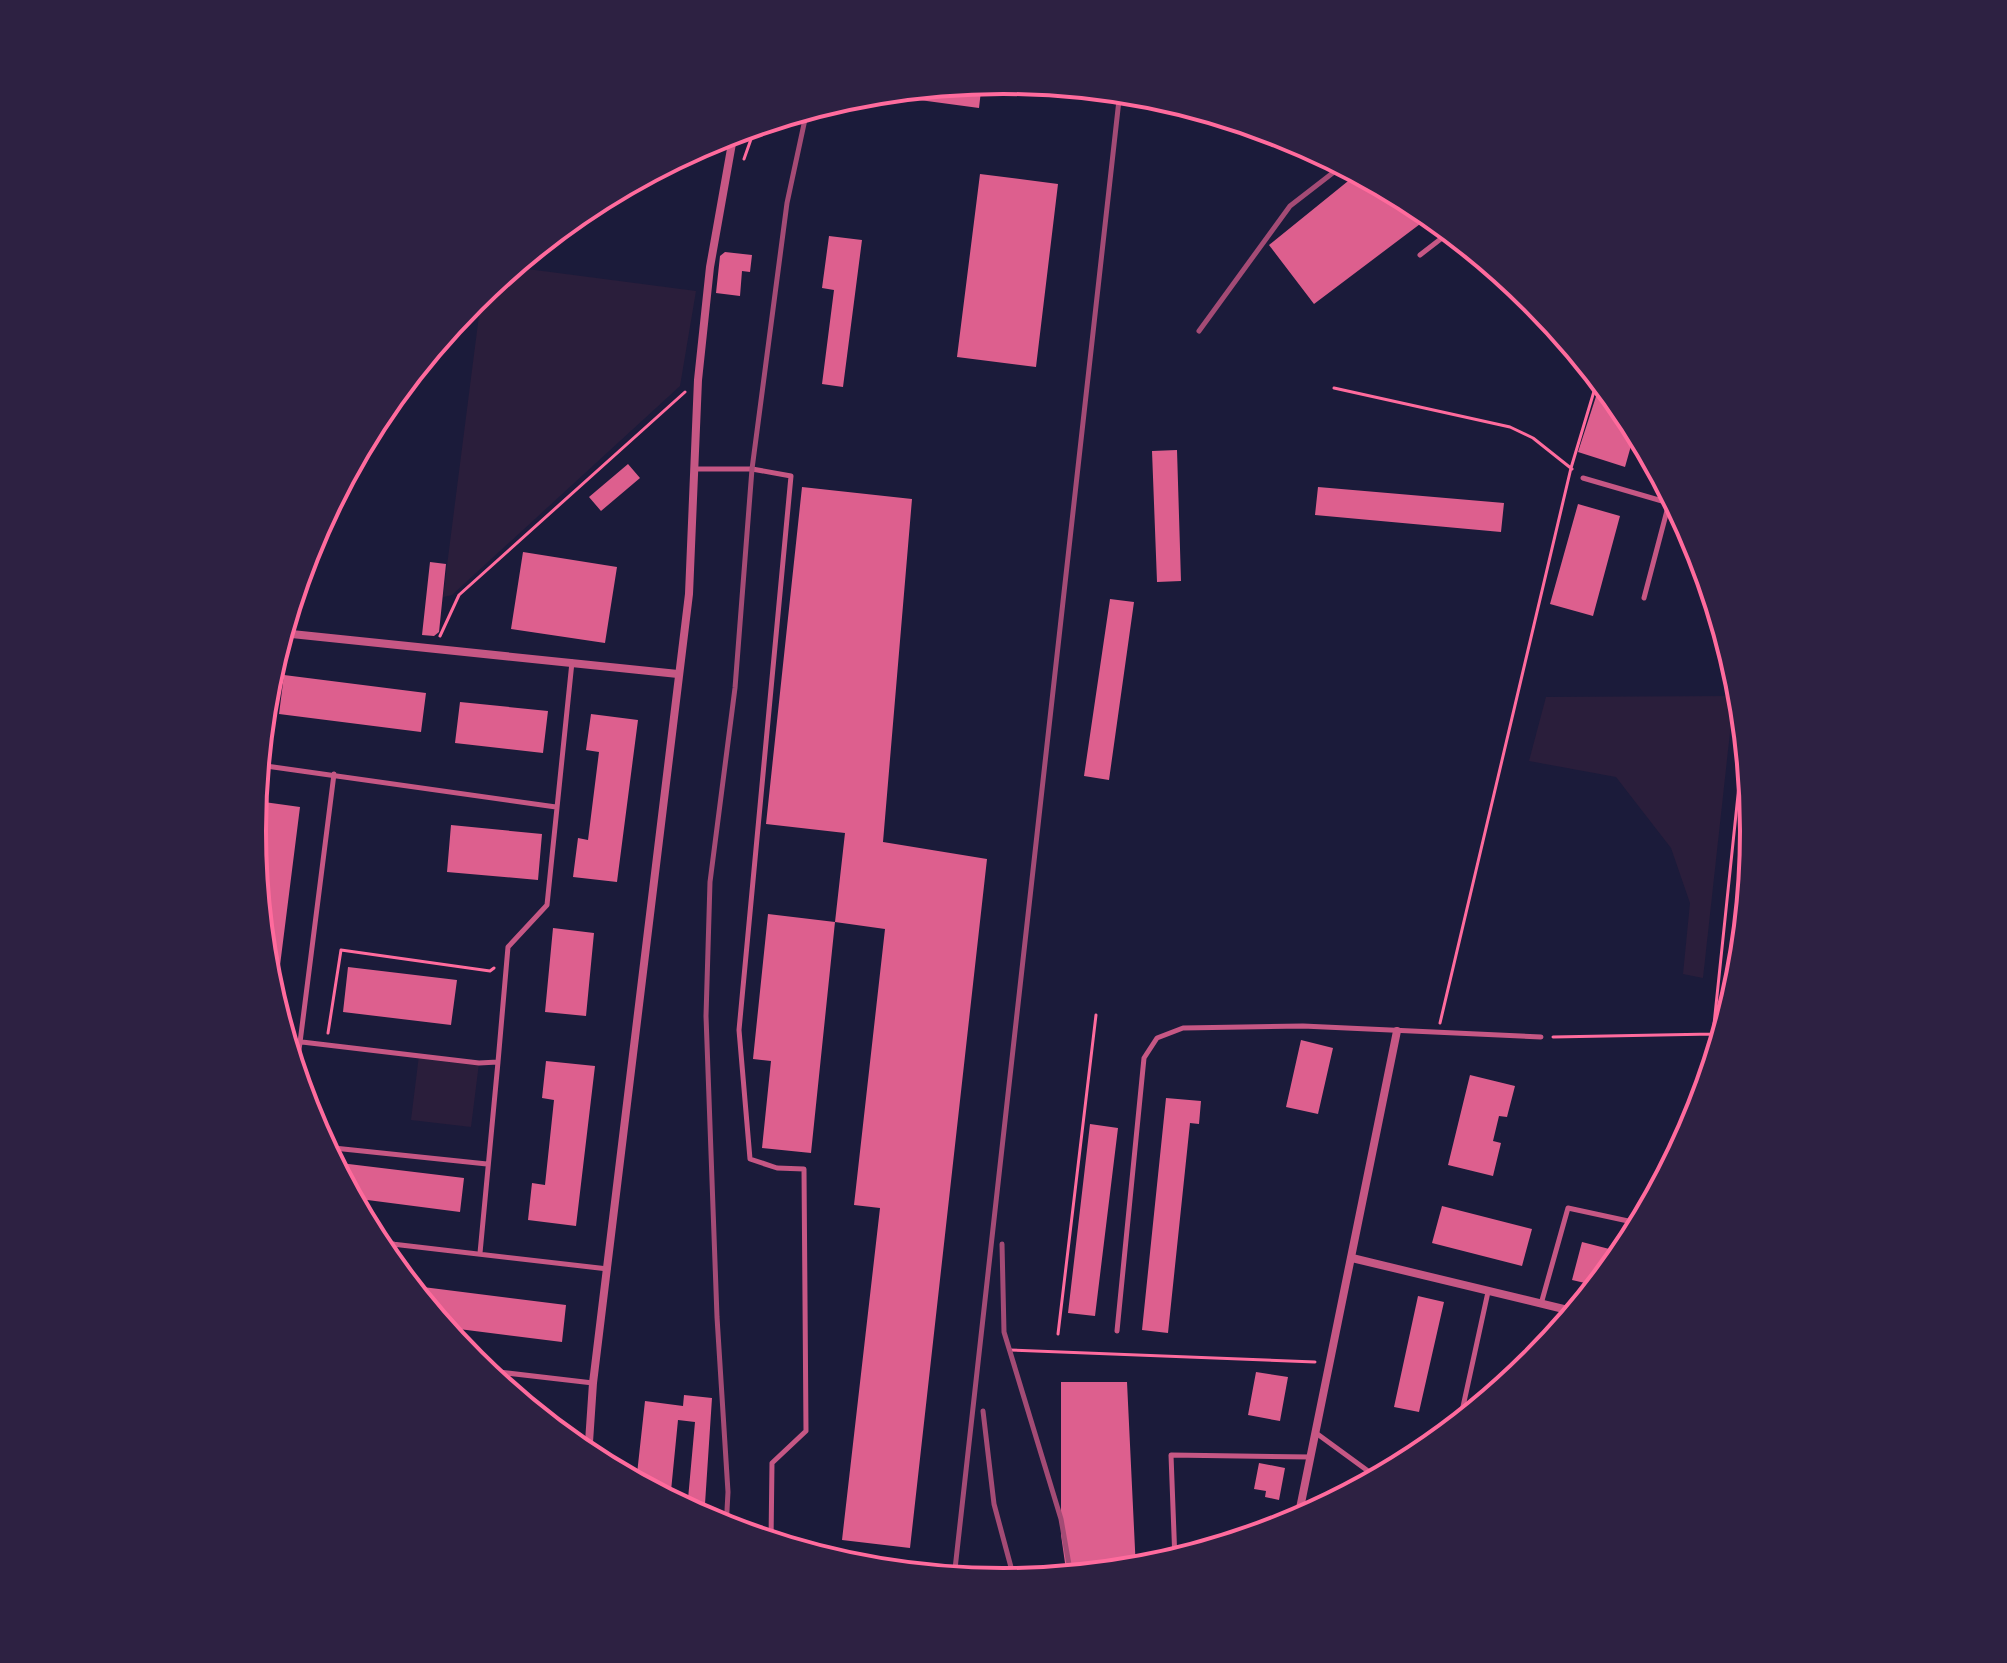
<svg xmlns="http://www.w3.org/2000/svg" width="2007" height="1663" viewBox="0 0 2007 1663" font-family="'Nunito Sans',sans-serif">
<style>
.green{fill:#2a1e3b}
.building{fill:#dd5f8e}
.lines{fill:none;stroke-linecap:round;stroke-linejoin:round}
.path{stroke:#ff6b9d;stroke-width:3}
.service{stroke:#c65784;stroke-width:5}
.minor{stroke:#c65784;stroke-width:8}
.rail{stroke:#a44b75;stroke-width:5}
.rim{fill:none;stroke:#ff6b9d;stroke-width:4}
</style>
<rect width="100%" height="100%" fill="#1b1b3a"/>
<path class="green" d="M512,267L696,291L680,386L452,595L443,597L482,292Z
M1734,696L1703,978L1683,974L1690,903L1671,848L1616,777L1529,761L1546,697Z
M419,1055L479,1063L471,1127L411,1120Z"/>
<path class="building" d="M982,82L979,108L912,99L914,89Z
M1358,173L1432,215L1314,304L1269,245Z
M980,174L1058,184L1036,367L957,357Z
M829,236L862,240L843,387L822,384L834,290L822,288Z
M725,252L752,255L750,272L742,271L740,296L716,293L720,256Z
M1601,381L1636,428L1625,467L1578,452Z
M1177,450L1181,581L1157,582L1152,451Z
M628,464L640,478L601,511L589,497Z
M802,487L912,499L883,842L987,859L910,1548L842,1540L880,1208L854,1205L885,929L835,922L845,833L766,824Z
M1318,487L1504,503L1501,532L1315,515Z
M1578,504L1620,516L1593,616L1550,604Z
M523,552L617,567L605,643L511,629Z
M430,562L446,564L439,632L434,636L422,635Z
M1110,599L1134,602L1109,780L1084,776Z
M284,675L426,693L421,732L279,714Z
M460,702L548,711L543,753L455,743Z
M591,714L638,720L617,882L573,877L578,838L588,840L599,752L586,750Z
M264,802L300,807L275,1005L266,978L256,868Z
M451,825L542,834L538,880L447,872Z
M768,914L835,922L811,1153L762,1148L771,1061L753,1059Z
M553,928L594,933L586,1016L545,1012Z
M348,967L457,980L451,1025L343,1012Z
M1301,1040L1333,1048L1318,1114L1286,1107Z
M546,1061L595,1066L576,1226L528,1220L532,1183L545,1185L554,1100L542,1098Z
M1470,1075L1515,1086L1507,1117L1499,1116L1493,1141L1501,1143L1493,1176L1448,1165Z
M1166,1098L1201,1101L1199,1124L1190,1123L1168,1333L1142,1330Z
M1090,1124L1118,1128L1095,1316L1068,1313Z
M332,1162L464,1178L460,1212L352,1198Z
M1442,1206L1532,1229L1522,1266L1432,1243Z
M1582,1242L1625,1253L1598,1286L1572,1280Z
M423,1287L566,1305L562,1342L443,1327L422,1301Z
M1418,1296L1444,1302L1419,1412L1394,1407Z
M1256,1372L1288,1377L1280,1421L1248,1415Z
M1061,1382H1127L1136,1570L1067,1577L1061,1535Z
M684,1395L712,1398L704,1519L687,1510L695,1422L678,1420L670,1501L636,1483L645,1401L683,1406Z
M1259,1463L1285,1468L1279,1500L1265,1497L1266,1491L1254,1489Z"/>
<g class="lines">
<path class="path" d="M744,159L756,125
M1334,388L1510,427L1533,438L1572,469
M440,636L459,595L685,392
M1440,1023L1571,468L1598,378
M328,1033L341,950L490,971L494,968
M1553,1037L1713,1034
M1696,1123L1713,1034L1745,728
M1058,1334L1096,1015
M1009,1350L1315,1362"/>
<path class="service" d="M1420,255L1451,231
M696,469H752L791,476L739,1030L750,1159L777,1168L804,1169L806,1431L772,1463L771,1542
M1583,478L1669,503L1644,598
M259,765L556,807
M285,1040L479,1063L498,1062L480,1253
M498,1062L508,947L547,905L572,662
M296,1074L334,774
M324,1147L487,1164
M375,1242L608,1269
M393,1266L394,1244
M1541,1304L1568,1208L1642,1224
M1117,1331L1144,1058L1157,1038L1183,1028L1303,1026L1541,1037
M481,1370L593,1383
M1459,1425L1488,1292
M1316,1433L1379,1479
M1175,1561L1171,1455L1311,1457"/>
<path class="minor" d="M282,633L678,674
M1352,1258L1576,1312
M588,1457L593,1383L689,594L698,380L710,267L734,132
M1297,1523L1397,1031"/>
<path class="rail" d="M1199,331L1290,206L1343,165
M1002,1244L1004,1332L1061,1519L1071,1576
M983,1411L994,1504L1015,1582
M726,1529L728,1492L717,1317L706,1016L710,882L735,688L752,469L787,203L807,110
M954,1578L1120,91"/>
</g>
<path d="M0 0H2007V1663H0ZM266 831a737 737 0 1 1 1474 0a737 737 0 1 1-1474 0Z" fill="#2d2142" fill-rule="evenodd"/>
<path class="rim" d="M266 831a737 737 0 1 1 1474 0a737 737 0 1 1-1474 0Z"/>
</svg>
